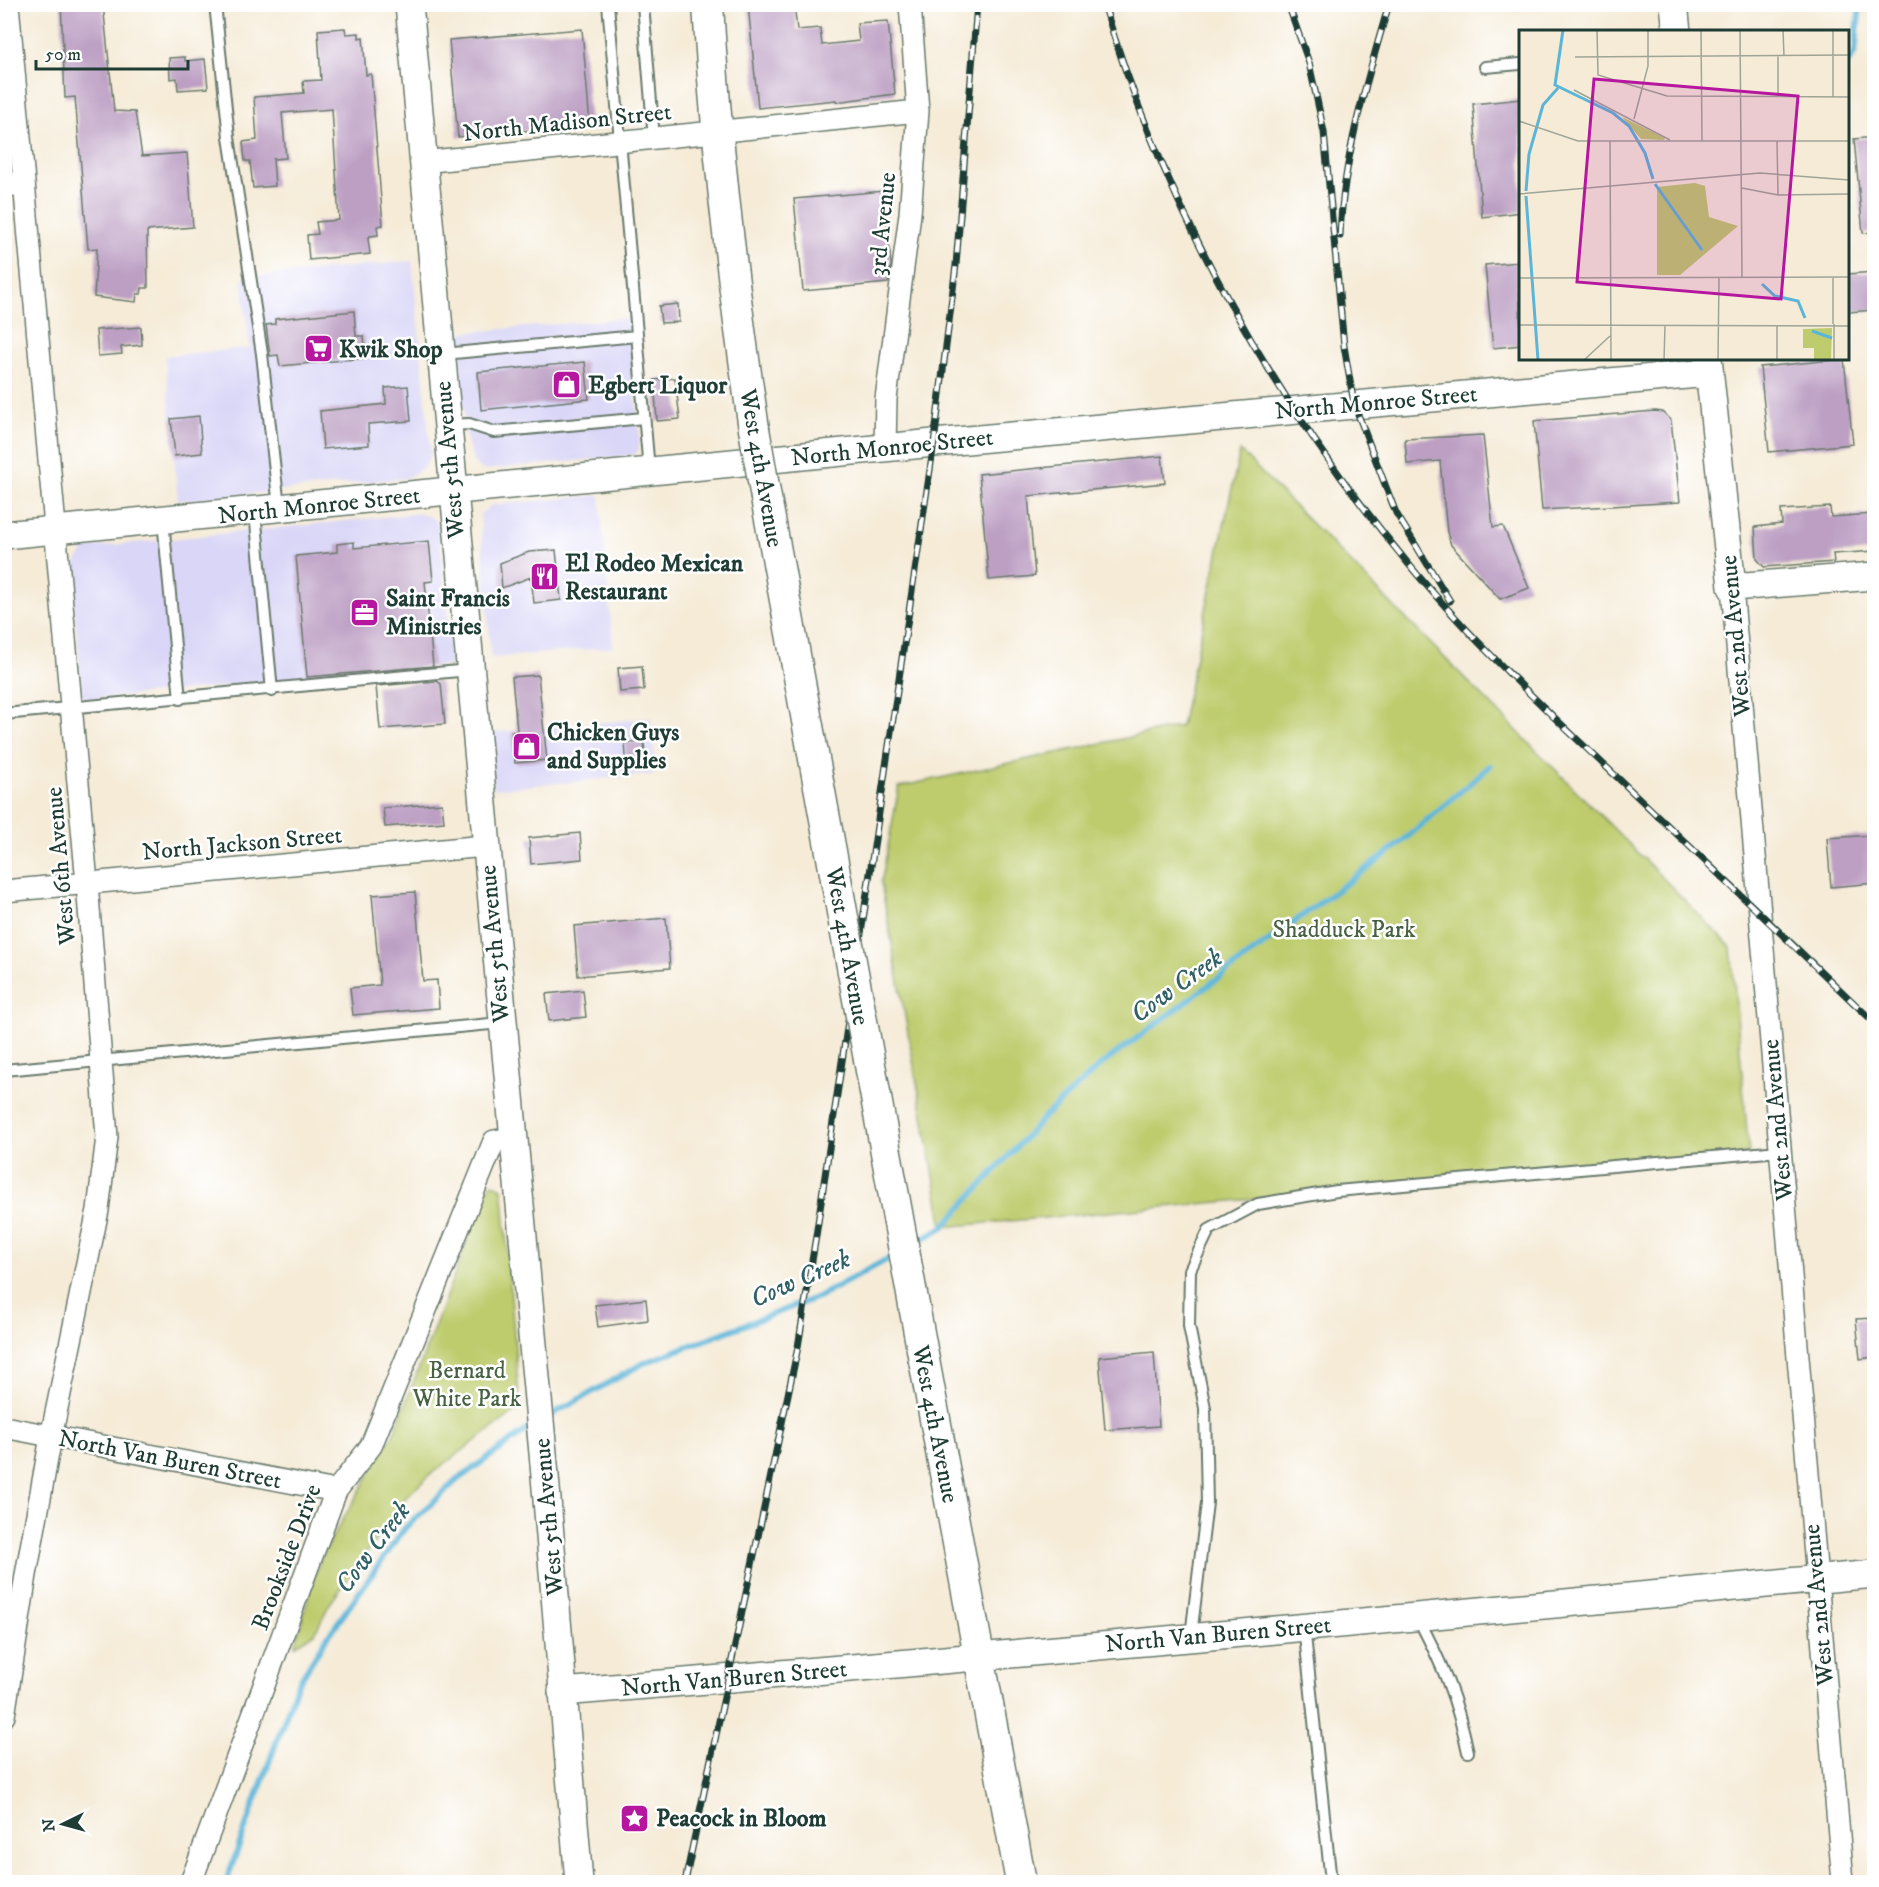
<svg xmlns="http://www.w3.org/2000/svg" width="1879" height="1887" viewBox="0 0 1879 1887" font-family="'IM FELL DW Pica',serif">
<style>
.built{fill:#d9d6f7}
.green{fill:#becc6d;stroke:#6e8450;stroke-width:1.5}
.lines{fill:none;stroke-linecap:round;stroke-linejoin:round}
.stream{stroke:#5bb5d8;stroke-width:6}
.building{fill:#bc9fc3}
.service-casing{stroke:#6a7a6d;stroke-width:14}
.minor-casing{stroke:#6a7a6d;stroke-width:24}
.tertiary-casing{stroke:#6a7a6d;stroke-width:30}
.secondary-casing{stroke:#6a7a6d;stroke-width:33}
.service{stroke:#fff;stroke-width:10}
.minor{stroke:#fff;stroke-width:21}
.tertiary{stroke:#fff;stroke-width:27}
.secondary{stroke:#fff;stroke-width:30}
.rail-casing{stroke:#1f3d34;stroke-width:7}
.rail{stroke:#fff;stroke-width:4.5;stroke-dasharray:14;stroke-linecap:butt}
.secondary-bridge-casing{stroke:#6a7a6d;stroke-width:33;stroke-linecap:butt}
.secondary-bridge{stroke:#fff;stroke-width:30}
.labels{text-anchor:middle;stroke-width:5;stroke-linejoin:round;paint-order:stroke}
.street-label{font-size:24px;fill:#1f3d34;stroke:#fff}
.poi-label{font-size:24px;font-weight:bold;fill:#1f3d34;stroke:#fff;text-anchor:start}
.park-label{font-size:24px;fill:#476142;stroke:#fff}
.water-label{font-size:26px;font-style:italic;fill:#316165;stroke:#fff}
.inset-river{fill:none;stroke:#5bb5d8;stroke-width:3}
.inset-road{fill:none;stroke:#9fa596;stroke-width:1.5}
.view{fill:#b5179e;fill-opacity:0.15;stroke:#b5179e;stroke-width:3}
.inset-edge{fill:none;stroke:#1f3d34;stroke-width:3}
</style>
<rect width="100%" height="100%" fill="#fff"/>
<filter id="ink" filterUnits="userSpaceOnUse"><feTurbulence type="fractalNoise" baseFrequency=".0167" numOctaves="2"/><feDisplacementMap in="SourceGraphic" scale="12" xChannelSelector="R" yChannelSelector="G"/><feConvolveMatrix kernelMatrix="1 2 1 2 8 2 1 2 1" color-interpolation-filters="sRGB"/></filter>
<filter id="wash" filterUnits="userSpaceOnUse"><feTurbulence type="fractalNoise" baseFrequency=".008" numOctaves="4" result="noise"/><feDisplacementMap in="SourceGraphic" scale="24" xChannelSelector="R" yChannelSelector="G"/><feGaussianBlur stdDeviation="1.35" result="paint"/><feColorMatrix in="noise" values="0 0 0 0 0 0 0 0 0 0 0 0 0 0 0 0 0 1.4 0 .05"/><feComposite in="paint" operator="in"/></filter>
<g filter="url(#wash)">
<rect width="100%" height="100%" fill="#f5ebd7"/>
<path class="built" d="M412,261L431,453L425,467L407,478L178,501L165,356L250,348L242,278Z
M628,318L640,441L638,451L634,455L483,470L478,467L473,461L466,436L457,333Z
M600,495L613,647L491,658L480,514L492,505Z
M422,513L435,520L439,527L452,665L83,700L72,582L76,563L85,548Z
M651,718L656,774L494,789L488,733Z"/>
<path class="green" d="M1240,451L1731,947L1749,1154L943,1227L881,883L899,787L1181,726Z
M492,1183L502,1188L503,1197L520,1408L431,1474L407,1496L329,1605L315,1633L295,1646L315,1574L326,1548L394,1433L485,1194Z"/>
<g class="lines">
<path class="stream" d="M1848,62L1855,53L1860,4
M911,1246L943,1227L1046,1115L1102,1064L1398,845L1490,766
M546,1418L644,1363L818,1297L897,1254
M226,1882L297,1685L324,1642L405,1528L458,1479L534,1425"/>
</g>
<g id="blocks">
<path class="building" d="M61,4H103L114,111L135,112L142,156L187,153L193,227L147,231L148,288H142L141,294H137L136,302L94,297L97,248L88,249L75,97L65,98Z
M748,4H794L797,30L820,28L822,45L859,41L857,23L888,21L895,94L836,102V100L758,108Z
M345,28L346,34L359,33V38L363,37L366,75L371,74L383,225L377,226L378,235L370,236L368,239L370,254L309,260L307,235L318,234L316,222L339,220L332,109L282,113L286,158L273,159L275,186L253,188L250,161H245L243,142L257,140L254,97L304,93L303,81L321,80L318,30Z
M582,29L590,125L458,137L449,40Z
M185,57V61L205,59L208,88L178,90L177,78L170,79L169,58Z
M1521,99V212L1482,217L1473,104Z
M1875,137V232L1863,233L1854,139Z
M884,191L891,265L888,283L803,291L794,199Z
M1519,262L1521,345L1493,348L1485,265Z
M1875,272V310L1848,312V274Z
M678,304L679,322L661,323L659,306Z
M354,311L356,336H364L366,358L280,366L278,355L270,356L266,325L275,324V319Z
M141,327L142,345L121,347L122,354L98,356L96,330Z
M1844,359L1853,444L1769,452L1760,367Z
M585,362L589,399L481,410L478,372Z
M675,378L680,419L657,421L654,380Z
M408,386L411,421L368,424L369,445L323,449L320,411L386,404L385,388Z
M1655,411L1663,412L1671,420L1680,502L1542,510L1534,421Z
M199,416L202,453L175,456L171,419Z
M1483,435L1493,527L1503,526L1529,588L1500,599L1451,545L1447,532L1440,461L1407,464L1405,439Z
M1162,456L1165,483L1028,496L1035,576L989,580L979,474Z
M1830,507L1831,517L1873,514L1875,551L1833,554L1834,562L1764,567L1757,559L1755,527L1782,524L1781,510Z
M429,541L433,581L425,582L433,666L307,677L296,556L337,552V544L354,542V548Z
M556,550L561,600L534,603L531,577L502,588L500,563L529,552Z
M642,666L644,690L620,692L618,668Z
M538,675L547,760L515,763L512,732L517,731L512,677Z
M437,681L441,684L445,724L380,729L376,686Z
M644,742L646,769L627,771L625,743Z
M442,803L444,822L385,827L383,808Z
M580,833L582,859L531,864L529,838Z
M1875,835V883L1831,887L1827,838Z
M415,892L423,981L437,980L439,1008L353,1015L350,988L380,985L372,895Z
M666,918L670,968L578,976L574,926Z
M583,990L586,1017L549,1021L546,994Z
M646,1299L648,1320L598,1327L595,1305Z
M1875,1318V1357L1860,1359L1856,1319Z
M1154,1352L1159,1426L1105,1430L1099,1357Z"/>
</g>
</g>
<g filter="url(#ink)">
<use href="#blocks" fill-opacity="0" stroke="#6a7a6d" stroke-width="1.5"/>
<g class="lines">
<defs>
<path id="service" d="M215,4L229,137L262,354L279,507
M608,4L649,470
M643,4L654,139
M1485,67L1520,64
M443,354L637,336
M449,425L469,424L494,432L644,418
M255,512L272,691
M163,520L180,699
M4,714L469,670
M4,1070L501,1023
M1418,1618C1443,1666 1457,1699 1468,1752
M1304,1626L1331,1882
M1191,1636L1207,1503L1205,1408L1189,1326L1190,1270L1209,1230L1258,1204L1337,1191L1779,1151"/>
<path id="minor" d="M422,162L918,111
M4,186L23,184
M885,448L886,399L910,214L918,111L910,4
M1732,587L1843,1882
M4,891L485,846
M4,1427L336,1491
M4,1716L26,1575L51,1437L98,1210L107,1137L87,883L8,4
M191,1882L336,1491L371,1446L494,1141L512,1138"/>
<path id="tertiary" d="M409,4L544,1464L579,1882
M1674,4L1677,32
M1708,358L1732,587L1874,576
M4,535L934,443L1709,373
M562,1692C1000,1657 1437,1615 1874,1574"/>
<path id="secondary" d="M708,4C716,147 733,288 754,429
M766,498L778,562
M924,1360L1021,1882"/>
</defs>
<use href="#service" class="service-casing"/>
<use href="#minor" class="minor-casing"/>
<use href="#tertiary" class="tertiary-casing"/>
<use href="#secondary" class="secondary-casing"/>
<use href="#service" class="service"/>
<use href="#minor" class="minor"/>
<use href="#tertiary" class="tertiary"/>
<use href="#secondary" class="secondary"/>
<defs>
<path id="rail" d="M1104,4C1165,208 1271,398 1406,561C1471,640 1546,710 1620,780C1705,861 1789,942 1874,1022
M1288,4L1309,63L1324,132L1344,346L1354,404L1396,513L1450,601
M1340,236C1343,157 1367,80 1389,4
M685,1882L798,1347L816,1236L934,443L956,265L977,4"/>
</defs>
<use href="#rail" class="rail-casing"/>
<use href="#rail" class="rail"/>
<defs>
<path id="secondary-bridge" d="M754,429L766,498
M778,562L924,1360"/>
</defs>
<use href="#secondary-bridge" class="secondary-bridge-casing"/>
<use href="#secondary-bridge" class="secondary-bridge"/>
</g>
</g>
<defs>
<symbol id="supermarket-square" viewBox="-11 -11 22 22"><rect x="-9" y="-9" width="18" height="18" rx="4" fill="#b5179e" stroke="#fff"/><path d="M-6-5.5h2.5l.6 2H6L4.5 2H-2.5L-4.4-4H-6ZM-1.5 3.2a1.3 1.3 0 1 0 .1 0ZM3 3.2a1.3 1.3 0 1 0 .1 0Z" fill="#fff"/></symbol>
<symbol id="shop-square" viewBox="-11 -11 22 22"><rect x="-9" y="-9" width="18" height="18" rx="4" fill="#b5179e" stroke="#fff"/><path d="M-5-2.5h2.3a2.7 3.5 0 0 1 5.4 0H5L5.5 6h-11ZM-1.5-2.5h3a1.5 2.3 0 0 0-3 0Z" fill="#fff"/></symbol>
<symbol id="restaurant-square" viewBox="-11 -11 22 22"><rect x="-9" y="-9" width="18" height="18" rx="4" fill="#b5179e" stroke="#fff"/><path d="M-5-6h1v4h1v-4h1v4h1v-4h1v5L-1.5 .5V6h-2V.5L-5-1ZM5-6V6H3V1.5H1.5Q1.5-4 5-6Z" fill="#fff"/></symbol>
<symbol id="office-square" viewBox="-11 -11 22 22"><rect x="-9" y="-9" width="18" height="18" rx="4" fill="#b5179e" stroke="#fff"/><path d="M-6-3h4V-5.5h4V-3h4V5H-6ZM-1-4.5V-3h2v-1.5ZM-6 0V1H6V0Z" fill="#fff"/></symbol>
<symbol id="sight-square" viewBox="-11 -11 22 22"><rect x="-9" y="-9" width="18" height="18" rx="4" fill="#b5179e" stroke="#fff"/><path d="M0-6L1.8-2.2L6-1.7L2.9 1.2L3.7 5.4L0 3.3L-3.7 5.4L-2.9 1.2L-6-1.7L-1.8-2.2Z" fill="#fff"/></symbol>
</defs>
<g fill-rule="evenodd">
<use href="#supermarket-square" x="302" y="332" width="33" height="33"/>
<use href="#shop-square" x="550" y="368" width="33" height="33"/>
<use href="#restaurant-square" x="528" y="560" width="33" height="33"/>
<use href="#office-square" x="348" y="596" width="33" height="33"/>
<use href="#shop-square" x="510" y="730" width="33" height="33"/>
<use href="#sight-square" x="618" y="1802" width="33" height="33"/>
</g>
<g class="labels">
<g class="street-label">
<text transform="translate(567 122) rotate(-6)" y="8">North Madison Street</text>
<text transform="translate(882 224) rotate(-84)" y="8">3rd Avenue</text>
<text transform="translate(1376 402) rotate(-5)" y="8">North Monroe Street</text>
<text transform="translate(892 447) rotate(-6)" y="8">North Monroe Street</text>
<text transform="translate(449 460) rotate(-95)" y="8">West 5th Avenue</text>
<text transform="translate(762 468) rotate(80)" y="8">West 4th Avenue</text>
<text transform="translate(319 505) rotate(-6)" y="8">North Monroe Street</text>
<text transform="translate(1735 636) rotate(-95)" y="8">West 2nd Avenue</text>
<text transform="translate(242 843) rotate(-5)" y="8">North Jackson Street</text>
<text transform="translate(60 866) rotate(-95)" y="8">West 6th Avenue</text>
<text transform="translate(494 944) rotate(-95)" y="8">West 5th Avenue</text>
<text transform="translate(848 946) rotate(80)" y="8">West 4th Avenue</text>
<text transform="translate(1777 1120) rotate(-95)" y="8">West 2nd Avenue</text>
<text transform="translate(936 1424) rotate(79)" y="8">West 4th Avenue</text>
<text transform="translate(170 1459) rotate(11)" y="8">North Van Buren Street</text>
<text transform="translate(548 1517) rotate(-95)" y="8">West 5th Avenue</text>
<text transform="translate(286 1557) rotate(-69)" y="8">Brookside Drive</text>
<text transform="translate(1818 1605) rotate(-95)" y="8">West 2nd Avenue</text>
<text transform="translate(1218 1634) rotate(-5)" y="8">North Van Buren Street</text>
<text transform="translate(734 1678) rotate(-5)" y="8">North Van Buren Street</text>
</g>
<g class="poi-label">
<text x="339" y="357">Kwik Shop</text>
<text x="588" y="393">Egbert Liquor</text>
<text x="565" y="571">El Rodeo Mexican<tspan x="565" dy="28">Restaurant</tspan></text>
<text x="386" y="606">Saint Francis<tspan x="386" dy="28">Ministries</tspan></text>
<text x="547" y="740">Chicken Guys<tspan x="547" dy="28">and Supplies</tspan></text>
<text x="656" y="1826">Peacock in Bloom</text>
</g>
<g class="park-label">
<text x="1344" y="937">Shadduck Park</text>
<text x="467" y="1378">Bernard<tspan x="467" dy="28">White Park</tspan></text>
</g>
<g class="water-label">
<text transform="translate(1176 985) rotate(-36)" y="9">Cow Creek</text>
<text transform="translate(800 1278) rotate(-24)" y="9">Cow Creek</text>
<text transform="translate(372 1547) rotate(-53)" y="9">Cow Creek</text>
</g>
</g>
<g transform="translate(1519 30)">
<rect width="330" height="330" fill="#f5ebd7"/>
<path d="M103,87L146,108L145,110L122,109ZM176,153L186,156L190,187L219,196L161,245H138V157ZM313,298L312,330H295V318H284V299Z" fill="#becc6d"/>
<path class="inset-river" d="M44,0L36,55L94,83L110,96L126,123L134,149M136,154L183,220M7,161L10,124L24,75L39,58M7,166L19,330M243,254L256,266L279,271L286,288M293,301L313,308"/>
<path class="inset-road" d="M78,0L79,45L148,66L330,67M182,0L183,111M221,0L223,248M264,0L265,26M314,0V67M259,26V67M56,27L330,25M55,60L151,110M115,89L129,36V0M0,91L59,111H330M91,111L92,330M258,111L259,165M223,158L259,165L330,164M0,164L241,143L330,150M0,248L330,247M314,294V247M0,295L330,296M258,295V330M65,330L91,306M145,330L146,295M199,330L200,248M315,330V294"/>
<path class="view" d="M75,49L279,66L262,269L58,252Z"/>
<rect width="330" height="330" class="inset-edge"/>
</g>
<rect width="1879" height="1887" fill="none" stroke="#fff" stroke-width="24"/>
<g transform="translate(63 1824) rotate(265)" stroke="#ffffff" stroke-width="4.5" paint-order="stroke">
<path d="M0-4.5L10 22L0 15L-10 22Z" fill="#1f3d34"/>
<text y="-9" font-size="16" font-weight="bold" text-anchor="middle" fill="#1f3d34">N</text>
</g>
<path d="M36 60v9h152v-9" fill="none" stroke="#1f3d34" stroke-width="3"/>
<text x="45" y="60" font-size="18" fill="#1f3d34" stroke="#ffffff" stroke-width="4.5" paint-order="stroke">50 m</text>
</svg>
